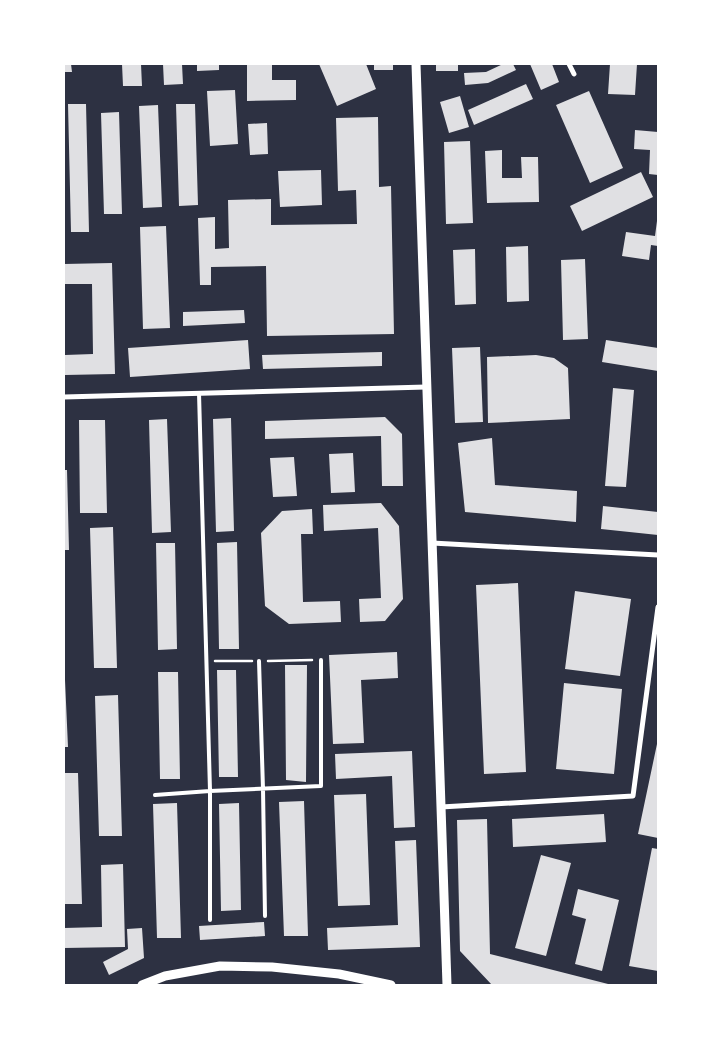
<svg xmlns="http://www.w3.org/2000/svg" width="722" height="1049" viewBox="0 0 722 1049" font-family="Roboto,sans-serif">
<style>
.building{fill:#e0e0e3}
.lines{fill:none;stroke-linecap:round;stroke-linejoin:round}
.path{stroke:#fff;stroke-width:2.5}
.service{stroke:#fff;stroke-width:4}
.minor{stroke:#fff;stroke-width:5}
.tertiary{stroke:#fff;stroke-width:9}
</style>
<rect width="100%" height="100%" fill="#2d3142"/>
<path class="building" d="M64,64H71L72,72H64Z
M122,64H141L142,86H123Z
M163,64H182L183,84L164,85Z
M197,64H219V70L197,71Z
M247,64H272V80H296V100L247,101Z
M319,64H366L376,89L337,106Z
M374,64H393V70H374Z
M436,64H458V71H436Z
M503,64H513L516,70L488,83L465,85L464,73L486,72Z
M530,64H552L559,82L541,90Z
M610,64H637L635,95L608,94Z
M526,84L533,99L474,125L468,110Z
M235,90L238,144L210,146L207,91Z
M589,91L623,168L590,183L556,105Z
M460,96L469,127L449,133L440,102Z
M68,104H86L89,232H71Z
M176,104H195L198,205L179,206Z
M158,105L162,207L143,208L139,106Z
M119,112L122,214H104L101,113Z
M378,117L379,187L391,186L394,334L267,336L266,266L211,267V285H200L198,218L215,217V249L229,248L228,200L271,199V225L357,224L356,190L338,191L336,118Z
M267,123L268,154L250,155L248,124Z
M635,130L658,132V175L649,174L650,150L634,149Z
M470,141L473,223L446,224L444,142Z
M502,150V178H522L521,157H538L539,202L487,203L485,151Z
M321,170L322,205L280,207L278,171Z
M641,172L653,197L582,231L570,206Z
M657,221H658V246L651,245L649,260L622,256L626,232L655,236Z
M166,226L170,328L143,329L140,227Z
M528,246L529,301L507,302L506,247Z
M475,249L476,304L455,305L453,250Z
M585,259L588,339L563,340L561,260Z
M112,263L115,374L65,375V355L93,354L92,284H64V264Z
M244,310L245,323L183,326V312Z
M248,340L250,369L130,377L128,348Z
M606,340L658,348V371L602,362Z
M480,347L483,422L455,423L452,348Z
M382,352V366L263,369L262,355Z
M536,355L554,358L568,368L570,419L488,423L487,357Z
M613,388L634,390L626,487L605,486Z
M385,417L402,434L403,486H382L381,436L265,439V421Z
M231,418L234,531L216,532L213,419Z
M167,419L171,532L152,533L149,420Z
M79,420H105L107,513H80Z
M492,438L495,485L577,491L576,522L465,512L458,443Z
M353,453L355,492L331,493L329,454Z
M294,457L297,496L273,497L270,458Z
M64,470H67L69,550H64Z
M381,503L399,526L403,599L385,621L360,622L359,599L381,598L378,528L324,531L323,505Z
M603,506L658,512V535L601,529Z
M312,509L313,534H301L303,602L340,601L341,622L289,624L265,606L261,533L282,511Z
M113,527L117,668H94L90,528Z
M237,542L239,649H219L217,543Z
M156,543H175L177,649L158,650Z
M518,583L526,772L484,774L476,585Z
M575,591L631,599L620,676L565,669Z
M397,652L398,678L361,680L364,743L333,744L329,655Z
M285,665H307L306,782L286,780Z
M217,670H236L238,777H219Z
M158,672H178L180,779H160Z
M64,680H65L68,747H64Z
M564,683L622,689L614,774L556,769Z
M118,695L122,836H99L95,696Z
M657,744H658V838L638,834Z
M412,751L415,827L394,828L392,776L336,779L335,754Z
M64,773H78L82,904H64Z
M366,794L370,905L338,906L334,795Z
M304,801L308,936H284L279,802Z
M177,803L181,938H157L153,804Z
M239,803L241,910L221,911L219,804Z
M604,814L606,842L513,847L512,819Z
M487,819L490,954L612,985H492L460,951L457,820Z
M416,840L420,947L328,950L327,928L398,925L395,841Z
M652,848L658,849V971L629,966Z
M541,855L571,863L546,956L515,948Z
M123,864L125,947L64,948V928L102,927L101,865Z
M578,889L619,900L602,971L575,964L586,919L572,915Z
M264,922L265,936L200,940L199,926Z
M142,928L144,958L109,975L103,962L128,949L127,929Z"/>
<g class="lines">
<path class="path" d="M215,661H252
M268,661L312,660"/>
<path class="service" d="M199,393L210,791V920
M259,661L263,789L265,916
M155,795L210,791L321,786V660"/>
<path class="minor" d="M569,64L574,74
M64,397L426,387
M432,543L658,555
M441,807L633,796L658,607"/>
<path class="tertiary" d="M416,64L447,985
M142,985L165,976L220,966L272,967L339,974L391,985"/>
</g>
<rect width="722" height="1049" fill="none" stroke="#ffffff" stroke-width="130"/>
</svg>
